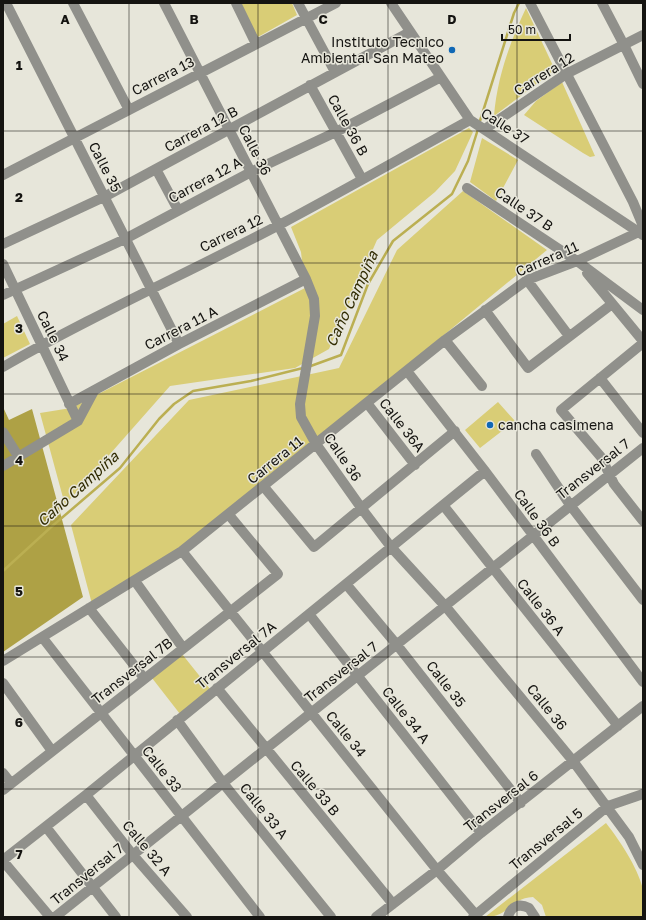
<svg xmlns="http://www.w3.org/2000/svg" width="646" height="920" viewBox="0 0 646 920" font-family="'Golos Text',sans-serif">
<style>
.green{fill:#d9cd76}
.forest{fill:#aea145}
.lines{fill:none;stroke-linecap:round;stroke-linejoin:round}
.stream{stroke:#bbaf52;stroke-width:2.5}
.minor{stroke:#90908b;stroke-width:10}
.grid{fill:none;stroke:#151411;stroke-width:1;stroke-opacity:0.55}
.poi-dot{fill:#1068b5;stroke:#e7e6da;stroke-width:1.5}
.labels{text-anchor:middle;stroke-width:3;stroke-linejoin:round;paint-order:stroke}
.poi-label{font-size:14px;fill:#151411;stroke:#e7e6da;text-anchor:end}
.street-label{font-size:14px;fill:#151411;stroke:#e7e6da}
.water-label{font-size:15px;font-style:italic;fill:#302b02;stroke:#e7e6da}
.grid-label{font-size:13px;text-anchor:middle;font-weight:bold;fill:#151411;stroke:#e7e6da;stroke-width:3;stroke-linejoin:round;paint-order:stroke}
</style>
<rect width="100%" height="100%" fill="#e7e6da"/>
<path class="green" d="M231,3H292L297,15L251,41Z
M526,8L555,70L494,116C497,78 510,42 526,8Z
M562,82L595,156L590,157L583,153L524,115L536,101Z
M469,128L473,132L455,171L435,192L377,240L329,349L295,368L170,386L65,505L40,413L71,408L305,288L301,252L291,227Z
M482,138L518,160L496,201L470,182Z
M463,191L547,250L188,546L92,604L71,525L189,400L339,368L397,250Z
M17,316L30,344L3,358V324Z
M498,402L515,421L480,448L465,430Z
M182,654L210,689L180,714L152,678Z
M606,823C620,841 637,866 643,889C645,897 643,908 643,917H546L542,905L533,897C510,898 509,917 485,917Z"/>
<path class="forest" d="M3,407L9,420L32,409L83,597L3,652Z"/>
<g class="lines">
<path class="stream" d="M479,124L514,13L519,3
M308,367L341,355L368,284L393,241L452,194L468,161L478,129
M3,571L50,528L120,468L159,419L174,404L193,391L251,381L303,368"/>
<path class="minor" d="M6,3L179,344
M73,3L129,110
M164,3L306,279L314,299L315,316L300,404L301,417L316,444L362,509L391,547L446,607L573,761L629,837L643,865
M236,3L256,44
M298,3L335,72
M391,3L470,120L643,235
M530,3L633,202L643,226
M602,3L624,45L643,84
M310,85L362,179
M485,129L566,74L643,35
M156,169L178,210
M3,175L336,3
M467,188L577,261L643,310
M3,244L104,197L410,32
M3,264L78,421
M587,273L643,341
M527,280L569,336
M3,295L125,239L251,172L336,132L441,77
M485,310L528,368L612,304
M445,340L482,386
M643,343L561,410L601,457L614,484L643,521
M3,367C93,315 188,273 279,225C343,191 406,155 470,120
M407,371L485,471L643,682
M600,378L643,433
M367,403L415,465
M69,404L179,344L306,279
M3,432L18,456
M536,454L570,505L643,600
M3,466L78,421L94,391
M264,487L314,547L455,431
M443,505L618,726
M182,551L437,870L476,915
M135,581L183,648
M346,584L397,645L521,803
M89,608L144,678
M309,614L481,833
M42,637L260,917
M3,661L182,551L445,340L527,280L577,261L643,230
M3,683L52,751
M217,688L393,904
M177,720L223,783L331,917
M3,773L11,783
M3,790L278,574L229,515
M86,795L133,855L187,917
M46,827L116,917
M3,860L86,795L485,471
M3,861L50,917
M55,917L643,448
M376,917L437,870L481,833L643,706
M473,917L608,806L643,794
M508,917C511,906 519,903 529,908L535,917"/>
</g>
<path class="grid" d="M129,3V917M258,3V917M388,3V917M517,3V917M3,131H643M3,263H643M3,394H643M3,526H643M3,657H643M3,789H643"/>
<g class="poi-dot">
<circle cx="452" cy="50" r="4"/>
<circle cx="490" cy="425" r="4"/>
</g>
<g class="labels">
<g class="poi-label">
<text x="444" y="47">Instituto Tecnico<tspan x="444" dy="16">Ambiental San Mateo</tspan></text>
<text x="498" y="430" text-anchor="start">cancha casimena</text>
</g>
<g class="street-label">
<text transform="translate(544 74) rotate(-32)" y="5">Carrera 12</text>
<text transform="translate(163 76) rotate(-27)" y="5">Carrera 13</text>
<text transform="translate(348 125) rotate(61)" y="5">Calle 36 B</text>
<text transform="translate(505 126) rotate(33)" y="5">Calle 37</text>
<text transform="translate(201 129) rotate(-28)" y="5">Carrera 12 B</text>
<text transform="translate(255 150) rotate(63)" y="5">Calle 36</text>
<text transform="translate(105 167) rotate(63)" y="5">Calle 35</text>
<text transform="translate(205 180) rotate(-28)" y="5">Carrera 12 A</text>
<text transform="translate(524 209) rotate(34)" y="5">Calle 37 B</text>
<text transform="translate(231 233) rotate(-26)" y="5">Carrera 12</text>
<text transform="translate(547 259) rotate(-24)" y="5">Carrera 11</text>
<text transform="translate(181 328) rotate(-27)" y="5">Carrera 11 A</text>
<text transform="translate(53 336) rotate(64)" y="5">Calle 34</text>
<text transform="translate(402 425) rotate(52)" y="5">Calle 36A</text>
<text transform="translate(343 457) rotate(56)" y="5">Calle 36</text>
<text transform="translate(275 460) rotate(-39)" y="5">Carrera 11</text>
<text transform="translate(593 469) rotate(-38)" y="5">Transversal 7</text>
<text transform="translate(537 518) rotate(54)" y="5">Calle 36 B</text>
<text transform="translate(541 607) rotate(52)" y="5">Calle 36 A</text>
<text transform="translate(236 655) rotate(-39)" y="5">Transversal 7A</text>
<text transform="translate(132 671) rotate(-38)" y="5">Transversal 7B</text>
<text transform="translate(341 672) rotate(-38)" y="5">Transversal 7</text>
<text transform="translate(446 684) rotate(52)" y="5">Calle 35</text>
<text transform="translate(547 707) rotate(51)" y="5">Calle 36</text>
<text transform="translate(406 715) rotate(52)" y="5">Calle 34 A</text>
<text transform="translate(346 734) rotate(51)" y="5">Calle 34</text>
<text transform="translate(162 769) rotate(52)" y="5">Calle 33</text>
<text transform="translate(315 788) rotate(50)" y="5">Calle 33 B</text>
<text transform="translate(501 801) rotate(-38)" y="5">Transversal 6</text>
<text transform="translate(264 811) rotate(51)" y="5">Calle 33 A</text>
<text transform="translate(546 839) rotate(-39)" y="5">Transversal 5</text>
<text transform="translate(147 848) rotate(50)" y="5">Calle 32 A</text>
<text transform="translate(87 874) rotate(-39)" y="5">Transversal 7</text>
</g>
<g class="water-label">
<text transform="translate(352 299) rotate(-65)" y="5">Caño Campiña</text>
<text transform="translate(78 489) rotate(-42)" y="5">Caño Campiña</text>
</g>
</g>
<g class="grid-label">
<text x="65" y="24">A</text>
<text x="194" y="24">B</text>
<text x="323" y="24">C</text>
<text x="452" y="24">D</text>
<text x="19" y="70">1</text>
<text x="19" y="202">2</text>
<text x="19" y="333">3</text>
<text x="19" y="465">4</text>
<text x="19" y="596">5</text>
<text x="19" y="727">6</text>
<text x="19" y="859">7</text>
</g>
<rect width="646" height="920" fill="none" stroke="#151411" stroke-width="8"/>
<path d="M502 34v6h68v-6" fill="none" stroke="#151411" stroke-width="2"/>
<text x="508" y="34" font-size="12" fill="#151411" stroke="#e7e6da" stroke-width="3" paint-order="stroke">50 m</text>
</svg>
